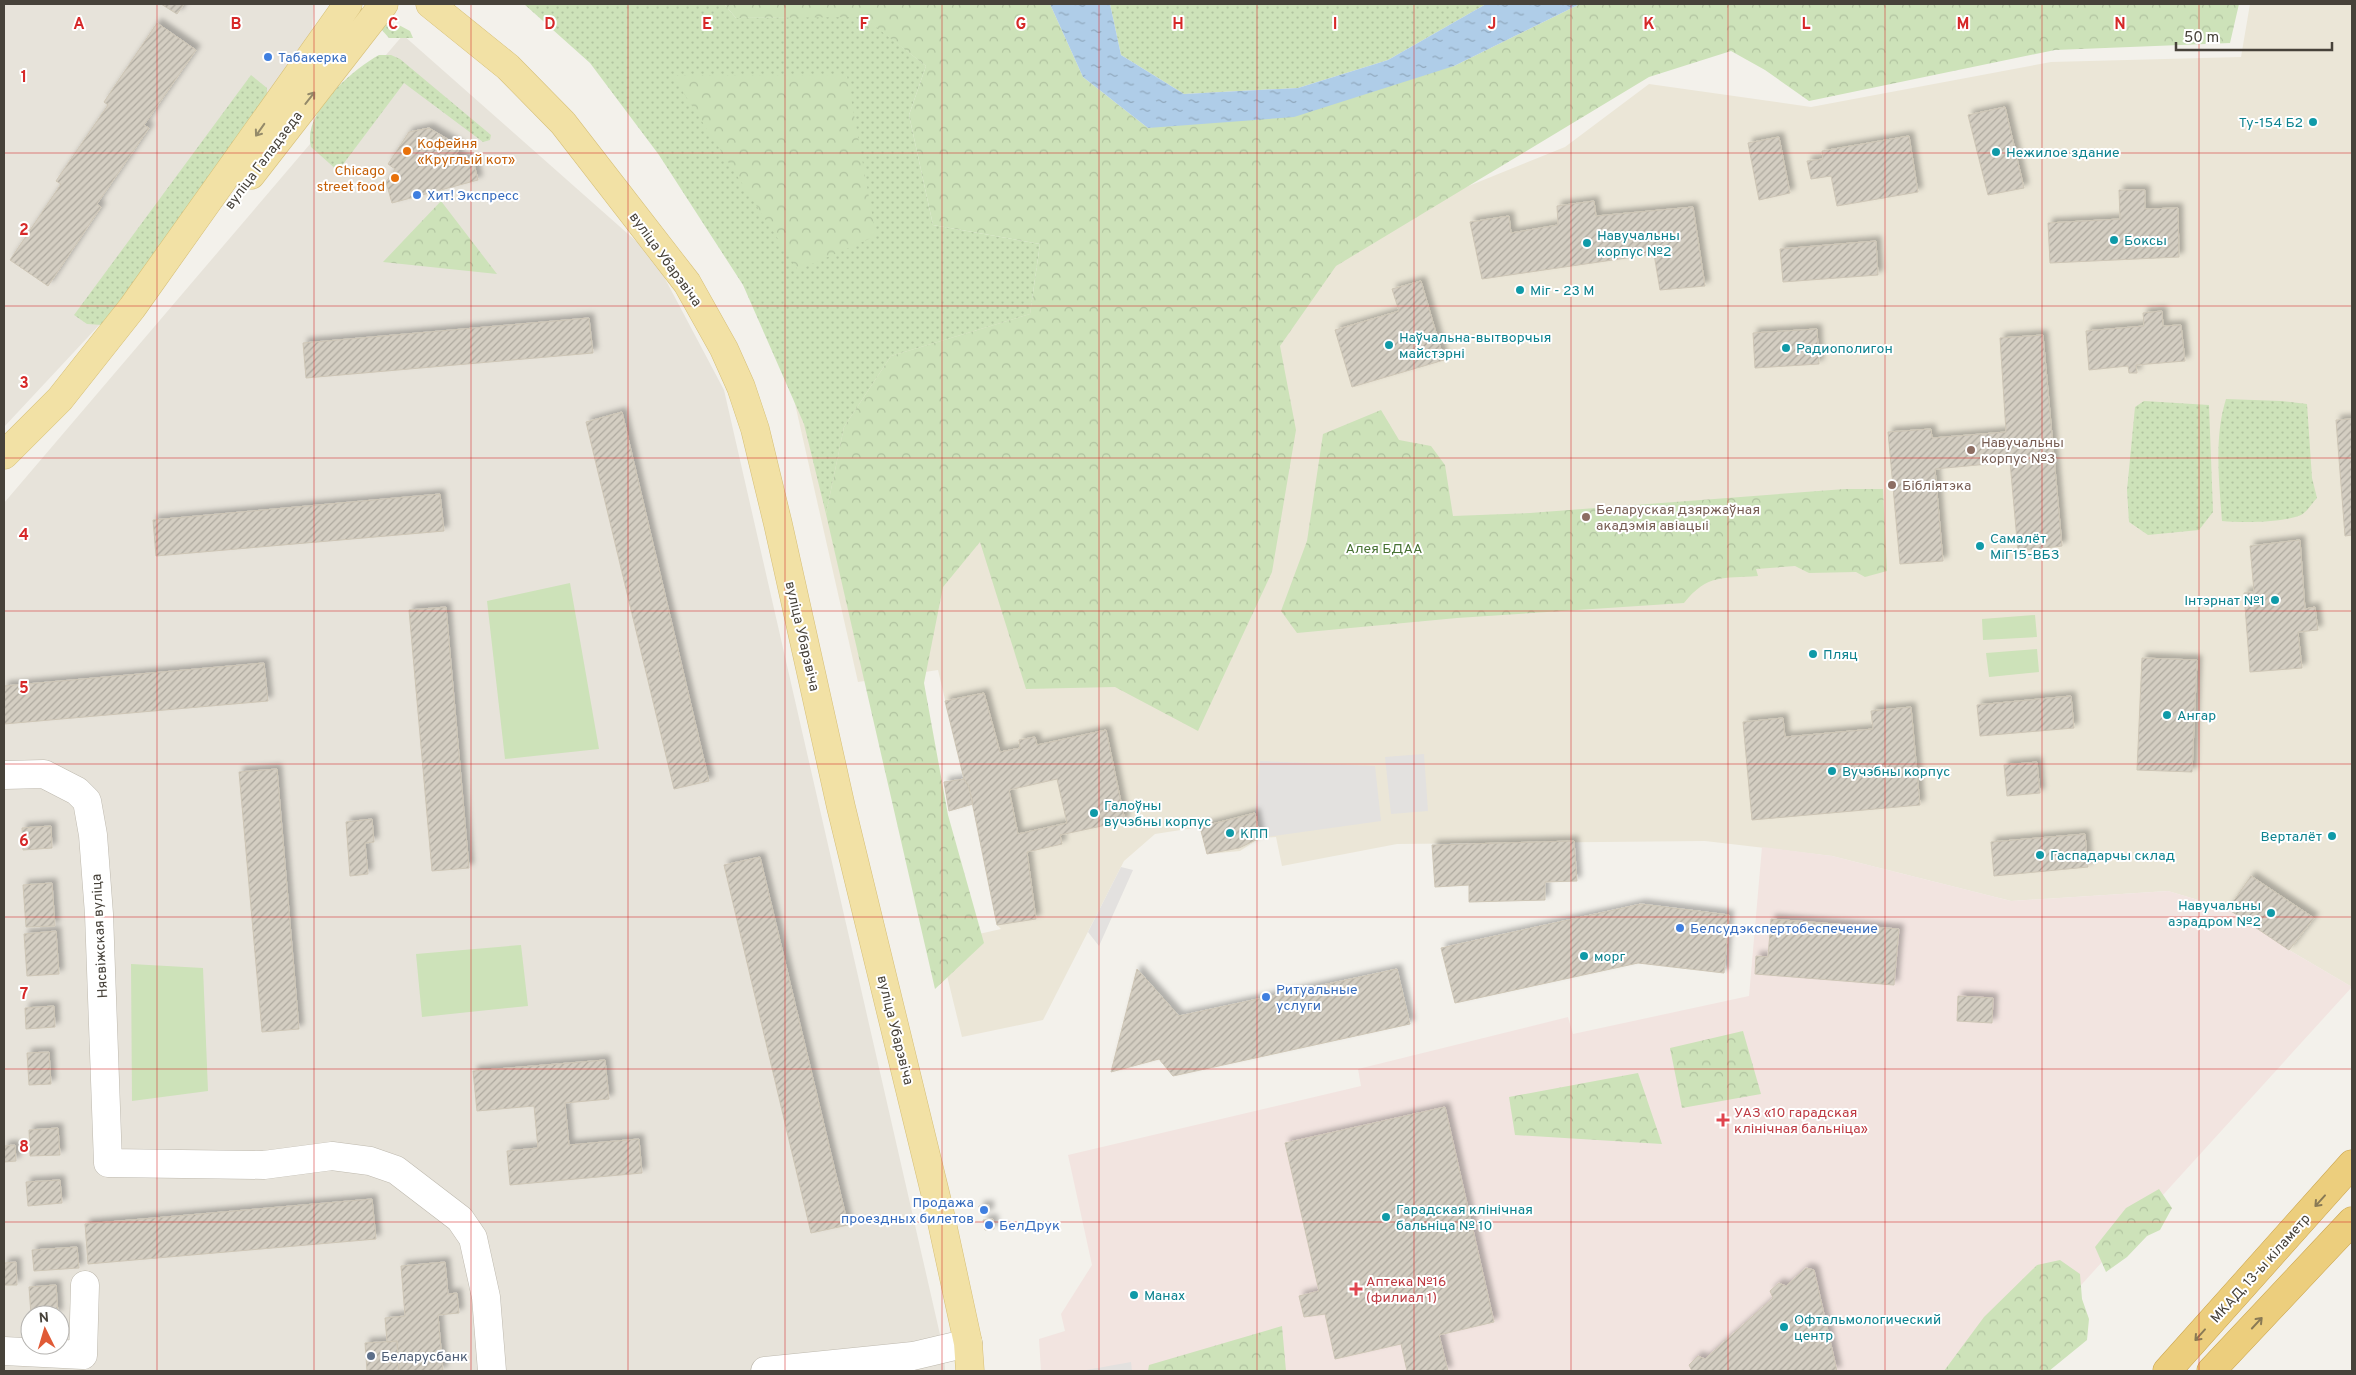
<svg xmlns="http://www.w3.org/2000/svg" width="2356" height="1375" viewBox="0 0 2356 1375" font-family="Overpass,sans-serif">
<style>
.residential{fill:#e7e3da;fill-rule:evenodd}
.education{fill:#ebe6d7}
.medical{fill:#f2e4e0}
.grass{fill:url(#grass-dots)}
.forest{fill:url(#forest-crowns)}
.pitch{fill:#cde2b9}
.parking{fill:#e3e1df}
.water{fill:url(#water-ripples)}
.building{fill:url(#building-hatch);stroke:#cec6b6;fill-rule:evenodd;filter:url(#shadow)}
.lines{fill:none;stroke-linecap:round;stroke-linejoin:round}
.minor-casing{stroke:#beb9ae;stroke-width:29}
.major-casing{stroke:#d6bf77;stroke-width:29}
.highway-casing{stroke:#cba54e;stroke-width:29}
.minor{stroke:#fff;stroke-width:28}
.major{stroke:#f2e1a5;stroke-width:28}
.highway{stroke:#ecce7d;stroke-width:28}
.oneway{stroke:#948a6a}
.oneway2{stroke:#897a55}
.grid{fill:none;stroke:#d62828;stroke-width:1;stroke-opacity:0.55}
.shop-dot{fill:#3f7fe0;stroke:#fff;stroke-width:2}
.culture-dot{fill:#0f9aa8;stroke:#fff;stroke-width:2}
.food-dot{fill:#e8710a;stroke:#fff;stroke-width:2}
.education-dot{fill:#8d6e63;stroke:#fff;stroke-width:2}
.health-dot{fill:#e0444e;stroke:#fff;stroke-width:2}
.service-dot{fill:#5c6f8a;stroke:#fff;stroke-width:2}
.labels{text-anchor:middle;stroke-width:4;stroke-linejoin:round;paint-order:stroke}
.shop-label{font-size:14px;fill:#366cbe;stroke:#fff;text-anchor:start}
.culture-label{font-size:14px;fill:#0d838f;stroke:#fff;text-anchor:start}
.food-label{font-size:14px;fill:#c56008;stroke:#fff;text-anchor:start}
.street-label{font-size:14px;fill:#47423a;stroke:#fff}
.education-label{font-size:14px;fill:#785e54;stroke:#fff;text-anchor:start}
.park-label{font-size:14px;fill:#477233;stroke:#fff}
.health-label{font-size:14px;fill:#be3a42;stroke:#fff;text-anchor:start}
.service-label{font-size:14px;fill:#4e5e75;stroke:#fff;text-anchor:start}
.grid-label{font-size:16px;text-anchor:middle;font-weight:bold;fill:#d62828;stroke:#fff;stroke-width:4;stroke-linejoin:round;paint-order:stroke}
</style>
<defs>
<pattern id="grass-dots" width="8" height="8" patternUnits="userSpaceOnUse" patternTransform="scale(1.25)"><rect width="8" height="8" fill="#cde2b9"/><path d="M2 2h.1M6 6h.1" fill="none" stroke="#b1c3a0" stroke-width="1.8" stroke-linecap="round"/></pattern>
<pattern id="forest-crowns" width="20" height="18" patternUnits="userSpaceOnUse" patternTransform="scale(1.25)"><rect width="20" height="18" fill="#cde2b9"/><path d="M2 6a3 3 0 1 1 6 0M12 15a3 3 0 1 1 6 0" fill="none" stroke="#b1c3a0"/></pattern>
<pattern id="water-ripples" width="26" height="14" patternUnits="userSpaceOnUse" patternTransform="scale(1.25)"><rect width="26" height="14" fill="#afcde8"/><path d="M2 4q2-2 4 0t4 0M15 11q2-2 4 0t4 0" fill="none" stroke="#90a8bd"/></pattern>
<pattern id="building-hatch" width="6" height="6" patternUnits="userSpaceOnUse" patternTransform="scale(1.25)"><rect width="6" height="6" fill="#d4cec2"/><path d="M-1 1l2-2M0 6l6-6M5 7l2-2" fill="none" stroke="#aea99f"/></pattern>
<filter id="shadow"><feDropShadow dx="4.5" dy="-4.5" stdDeviation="2.5" flood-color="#0004"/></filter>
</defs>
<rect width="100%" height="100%" fill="#f3f1eb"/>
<path class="residential" d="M4,4H314L312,32L102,322L4,427Z
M403,35L653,256L724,390L944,1352L945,1371H4V503ZM30,1315H60V1345H30Z"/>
<path class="education" d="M2250,4H2352V987L2289,950L2228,909L2168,891L2011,901L1832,856L1705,841L1397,844L1282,866L1276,837L1260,838L1240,851L1207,854L1200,827L1155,834L1124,861L1043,1020L962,1037L939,943L1001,929L997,925L969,788L964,779L938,670L858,682L786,364L1434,200L1565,147L1649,84L1811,107L2051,62L2241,57Z"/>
<path class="medical" d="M1762,847L1832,856L2011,901L2168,891L2228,909L2289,950L2352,987L2003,1371H1041L1039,1339L1065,1331L1061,1314L1092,1265L1068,1155L1361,1086L1358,1069L1568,1017L1573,1034L1749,996Z"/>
<path class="grass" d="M524,4H724L736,18L863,16L926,66L909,115L933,225L1040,244L1030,314L891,356L844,427L826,514L804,424L743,285L659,155L590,63Z
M1110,4H1486L1388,60L1298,88L1184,94L1121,55Z
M397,24L410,31L413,38H389L381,29L386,25Z
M379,55H391L400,59L491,135L490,140L483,142L404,83L338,171L311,147C302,113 352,70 379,55Z
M251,75L267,88V99L102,325L87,324L74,315Z
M2226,399L2281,401L2307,404L2312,478L2317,498C2312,503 2307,512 2301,515C2283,523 2241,523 2222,521C2219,482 2214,437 2226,399Z
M2144,401L2209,405L2213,512L2199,530L2148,535L2129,522L2127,490L2135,407Z"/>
<path class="forest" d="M724,4H1050L1083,77L1148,128L1454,66L1580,4H2239L2230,43L2055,50L1809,101L1765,70L1731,51L1649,77L1336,266L1280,346L1296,430L1272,572L1198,731L1115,687L1026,689L980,542L943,587L924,683L948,815L984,943L935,989L826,514L844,427L891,356L1030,314L1040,244L933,225L909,115L926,66L863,17L736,18Z
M672,75L847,76L876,236L798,270Z
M441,201L497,274L383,262Z
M1381,410L1399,440L1431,446L1445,465L1453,516L1530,513L1845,489H1883L1887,571L1865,577L1856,572L1809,573L1795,566L1756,569L1758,576C1723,579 1708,573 1684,603L1457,618L1297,633L1281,611L1307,541L1323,434Z
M1743,1031L1761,1094L1682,1108L1670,1048Z
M1638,1073L1662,1144L1515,1135L1509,1097Z
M2159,1189L2172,1208L2160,1230L2147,1236L2127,1257L2106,1272L2095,1247L2126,1208Z
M2060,1260L2080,1274L2082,1299L2089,1319L2087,1340L2049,1371H1944L1984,1317L2037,1265Z
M1282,1326L1286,1371H1148L1149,1365Z"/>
<path class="pitch" d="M570,583L599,749L505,759L487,601Z
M2035,615L2037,637L1983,640L1982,619Z
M2037,649L2039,672L1989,677L1986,653Z
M521,945L528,1006L422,1017L416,954Z
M131,964L203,968L208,1091L132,1101Z"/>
<path class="parking" d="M1424,754L1428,811L1391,814L1385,757Z
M1260,761L1375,766L1381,821L1260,838L1255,813Z
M1121,867L1133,870L1099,946L1088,932Z
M1131,1362L1132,1371H1081Z"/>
<path class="water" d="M1050,4H1110L1121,55L1184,94L1298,88L1388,60L1486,4H1580L1454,66L1294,117L1148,128L1083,77Z"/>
<path class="building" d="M161,4H184L177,14Z
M157,23L196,50L144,125L149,128L97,204L101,207L48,286L10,260L61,184L56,181L108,105L104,102Z
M2005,107L2024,188L1988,195L1968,115Z
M429,128L461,147L456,154L474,164L478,180L392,203L386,182L395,169L388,164L409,132Z
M1909,136L1918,192L1837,206L1831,176L1811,179L1807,161L1823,159L1822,151Z
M1779,137L1790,193L1759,200L1748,143Z
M2119,190H2145V209L2178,208L2179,257L2050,263L2048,223L2120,219Z
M1594,201L1596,216L1693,207L1705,286L1660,290L1654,254L1482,279L1470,222L1509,216L1511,233L1558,225L1557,206Z
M1876,241L1878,275L1783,282L1780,249Z
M1421,281L1444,360L1352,387L1335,330L1399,311L1392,289Z
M2162,311L2163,326L2181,325L2185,361L2136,365L2137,373H2129L2128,366L2089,370L2086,331L2144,326L2143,313Z
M589,318L593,353L306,378L303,343Z
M1817,329L1819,364L1755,368L1753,333Z
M2043,335L2062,546L2018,551L2010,462L1935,469L1943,561L1900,564L1888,432L1931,429L1932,438L2006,432L2000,338Z
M622,412L709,781L674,789L586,422Z
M2352,419V535L2345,536L2336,420Z
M440,494L444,531L156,556L153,520Z
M2300,540L2305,609L2315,607L2318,630L2298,632L2302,668L2250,672L2244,593L2254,592L2250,546Z
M446,607L469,868L432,871L409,610Z
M2142,658L2197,660L2192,772L2137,770Z
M264,663L268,701L4,724V686Z
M984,693L1000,752L1020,748L1019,740L1035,737L1037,745L1106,730L1125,821L1060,835L1062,844L1027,852L1036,919L997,925L969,787L964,779L945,701ZM1057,779L1067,823L1018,834L1009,790Z
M2071,696L2074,728L1980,736L1977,705Z
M1911,707L1920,805L1752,820L1743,722L1783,718L1785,737L1873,729L1871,711Z
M2037,762L2040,793L2007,796L2004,765Z
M277,769L299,1029L262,1032L239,772Z
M964,779L969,787L973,804L949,811L944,782Z
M1255,813L1260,838L1239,848L1207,854L1200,827Z
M372,819L374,842L365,843L368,874L350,876L346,822Z
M51,826L52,848L23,850L22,828Z
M2085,834L2088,867L1994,876L1991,842Z
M1574,841L1577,881L1545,882V900L1469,902V885L1435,887L1432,845Z
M760,857L848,1225L811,1233L724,865Z
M2251,876L2314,918L2289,950L2228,909Z
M52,883L55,926L26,927L23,885Z
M1641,904L1729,915L1724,973L1638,963L1455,1003L1441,948Z
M1771,919L1899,929L1894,985L1755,974L1756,956L1768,957Z
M56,931L59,974L27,976L24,934Z
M1137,969L1179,1016L1397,969L1410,1024L1173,1076L1159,1059L1111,1072Z
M1958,996L1993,998L1992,1023L1957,1021Z
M54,1006L55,1027L26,1029L25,1008Z
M49,1052L51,1084L29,1085L27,1053Z
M605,1060L609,1099L565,1103L569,1145L639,1139L642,1173L510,1185L507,1151L538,1148L534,1106L477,1111L473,1071Z
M1445,1107L1494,1322L1439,1335L1448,1371H1407L1401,1344L1335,1359L1325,1314L1304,1317L1299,1296L1319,1291L1285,1143Z
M58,1128L60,1155L30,1156L29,1130Z
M15,1145L16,1161L4,1162V1146Z
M60,1180L62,1203L28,1206L26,1182Z
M372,1199L376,1239L88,1264L85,1224Z
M989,1205V1213L980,1214L979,1206Z
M993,1219L994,1229L985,1230L983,1220Z
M77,1247L79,1268L34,1271L32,1250Z
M16,1262L17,1285H4V1263Z
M445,1262L448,1294L457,1293L459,1313L438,1315L443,1371H399L397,1341L387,1342L385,1318L405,1316L401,1266Z
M1806,1268L1814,1270L1837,1371H1692L1689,1365L1698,1356L1705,1359L1773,1298L1770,1291L1779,1283L1786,1286Z
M56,1285L58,1314L31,1315L29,1287Z
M397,1341L399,1371H367L365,1343Z"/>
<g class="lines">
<defs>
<path id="minor" d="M4,775L44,774L77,791L87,801L93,835L99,914L108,1163L264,1165L332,1156L370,1161L396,1170L460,1219L473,1238L486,1297L492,1371
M4,1351L83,1355L85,1285
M765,1371L913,1356L968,1343"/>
<path id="major" d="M430,4L508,67L563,123L687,283L724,349L741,387L755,429L778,524L841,807L939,1209L968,1343L970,1371
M251,175L384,4
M4,455L60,399L132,308L348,4"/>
<path id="highway" d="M2167,1371L2352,1164
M2211,1371L2352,1221"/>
</defs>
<use href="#minor" class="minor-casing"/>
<use href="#major" class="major-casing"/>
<use href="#highway" class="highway-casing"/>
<use href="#minor" class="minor"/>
<use href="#major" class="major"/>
<use href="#highway" class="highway"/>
</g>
<defs><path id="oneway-shaft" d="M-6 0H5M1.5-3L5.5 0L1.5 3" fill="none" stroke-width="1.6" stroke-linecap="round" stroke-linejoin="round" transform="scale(1.25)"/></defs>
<g class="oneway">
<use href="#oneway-shaft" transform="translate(310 98) rotate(-52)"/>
<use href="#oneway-shaft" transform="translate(260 130) rotate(125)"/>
</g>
<g class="oneway2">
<use href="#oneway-shaft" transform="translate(2320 1201) rotate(132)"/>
<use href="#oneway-shaft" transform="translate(2257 1323) rotate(-47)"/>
<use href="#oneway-shaft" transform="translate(2200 1335) rotate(132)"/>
</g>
<path class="grid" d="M157,4V1371M314,4V1371M471,4V1371M628,4V1371M785,4V1371M942,4V1371M1099,4V1371M1257,4V1371M1414,4V1371M1571,4V1371M1728,4V1371M1885,4V1371M2042,4V1371M2199,4V1371M4,153H2352M4,306H2352M4,458H2352M4,611H2352M4,764H2352M4,917H2352M4,1069H2352M4,1222H2352"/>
<g class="shop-dot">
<circle cx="268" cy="57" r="5"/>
<circle cx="417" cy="195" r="5"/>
<circle cx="1680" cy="928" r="5"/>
<circle cx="1266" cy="997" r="5"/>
<circle cx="984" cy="1210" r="5"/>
<circle cx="989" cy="1225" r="5"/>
</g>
<g class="culture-dot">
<circle cx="2313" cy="122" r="5"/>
<circle cx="1996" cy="152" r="5"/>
<circle cx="2114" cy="240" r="5"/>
<circle cx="1587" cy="243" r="5"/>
<circle cx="1520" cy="290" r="5"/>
<circle cx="1389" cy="345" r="5"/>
<circle cx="1786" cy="348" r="5"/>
<circle cx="1980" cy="546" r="5"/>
<circle cx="2275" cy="600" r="5"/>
<circle cx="1813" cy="654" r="5"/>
<circle cx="2167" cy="715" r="5"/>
<circle cx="1832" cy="771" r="5"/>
<circle cx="1094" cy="813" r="5"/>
<circle cx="1230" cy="833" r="5"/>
<circle cx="2332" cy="836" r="5"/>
<circle cx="2040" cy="855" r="5"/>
<circle cx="2271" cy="913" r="5"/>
<circle cx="1584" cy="956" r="5"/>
<circle cx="1386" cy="1217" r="5"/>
<circle cx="1134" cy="1295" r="5"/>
<circle cx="1784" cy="1327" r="5"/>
</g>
<g class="food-dot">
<circle cx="407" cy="151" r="5"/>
<circle cx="395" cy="178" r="5"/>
</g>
<g class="education-dot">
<circle cx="1971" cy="450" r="5"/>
<circle cx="1892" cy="485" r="5"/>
<circle cx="1586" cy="517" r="5"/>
</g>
<g class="health-dot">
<path d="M1720.5 1112.5h5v5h5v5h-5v5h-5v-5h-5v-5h5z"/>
<path d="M1353.5 1281.5h5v5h5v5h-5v5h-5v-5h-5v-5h5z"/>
</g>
<circle class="service-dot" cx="371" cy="1356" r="5"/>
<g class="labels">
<g class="shop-label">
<text x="278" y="62">Табакерка</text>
<text x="427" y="200">Хит! Экспресс</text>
<text x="1690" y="933">Белсудэкспертобеспечение</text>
<text x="1276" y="994">Ритуальные<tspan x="1276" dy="16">услуги</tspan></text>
<text x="974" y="1207" text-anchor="end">Продажа<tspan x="974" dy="16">проездных билетов</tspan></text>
<text x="999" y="1230">БелДрук</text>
</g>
<g class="culture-label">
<text x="2303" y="127" text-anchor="end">Ту-154 Б2</text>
<text x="2006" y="157">Нежилое здание</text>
<text x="1597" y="240">Навучальны<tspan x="1597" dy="16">корпус №2</tspan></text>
<text x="2124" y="245">Боксы</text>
<text x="1530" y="295">Міг - 23 М</text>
<text x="1399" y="342">Наўчальна-вытворчыя<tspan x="1399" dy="16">майстэрні</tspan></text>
<text x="1796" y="353">Радиополигон</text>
<text x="1990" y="543">Самалёт<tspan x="1990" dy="16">МіГ15-ВБЗ</tspan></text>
<text x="2265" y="605" text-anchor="end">Інтэрнат №1</text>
<text x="1823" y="659">Пляц</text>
<text x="2177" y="720">Ангар</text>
<text x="1842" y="776">Вучэбны корпус</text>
<text x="1104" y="810">Галоўны<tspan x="1104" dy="16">вучэбны корпус</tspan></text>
<text x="1240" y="838">КПП</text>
<text x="2322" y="841" text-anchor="end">Верталёт</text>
<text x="2050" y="860">Гаспадарчы склад</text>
<text x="2261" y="910" text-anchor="end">Навучальны<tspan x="2261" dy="16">аэрадром №2</tspan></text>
<text x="1594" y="961">морг</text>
<text x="1396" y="1214">Гарадская клінічная<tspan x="1396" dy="16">бальніца № 10</tspan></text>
<text x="1144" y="1300">Манах</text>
<text x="1794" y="1324">Офтальмологический<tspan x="1794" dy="16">центр</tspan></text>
</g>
<g class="food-label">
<text x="417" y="148">Кофейня<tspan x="417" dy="16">«Круглый кот»</tspan></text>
<text x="385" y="175" text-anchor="end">Chicago<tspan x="385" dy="16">street food</tspan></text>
</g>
<g class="street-label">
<text transform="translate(263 160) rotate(-53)" y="5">вуліца Галадзеда</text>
<text transform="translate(666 259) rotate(54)" y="5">вуліца Убарэвіча</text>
<text transform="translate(803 636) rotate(77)" y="5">вуліца Убарэвіча</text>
<text transform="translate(99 936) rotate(-93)" y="5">Нясвіжская вуліца</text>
<text transform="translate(896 1030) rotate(76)" y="5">вуліца Убарэвіча</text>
<text transform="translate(2260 1268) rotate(-48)" y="5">МКАД, 13-ы кіламетр</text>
</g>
<g class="education-label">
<text x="1981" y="447">Навучальны<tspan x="1981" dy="16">корпус №3</tspan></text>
<text x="1902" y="490">Бібліятэка</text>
<text x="1596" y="514">Беларуская дзяржаўная<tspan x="1596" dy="16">акадэмія авіацыі</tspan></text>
</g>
<g class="park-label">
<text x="1384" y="553">Алея БДАА</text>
</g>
<g class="health-label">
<text x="1734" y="1117">УАЗ «10 гарадская<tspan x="1734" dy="16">клінічная бальніца»</tspan></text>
<text x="1366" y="1286">Аптека №16<tspan x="1366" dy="16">(филиал 1)</tspan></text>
</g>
<g class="service-label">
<text x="381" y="1361">Беларусбанк</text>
</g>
</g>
<g class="grid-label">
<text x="79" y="29">A</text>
<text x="236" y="29">B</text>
<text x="393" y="29">C</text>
<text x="550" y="29">D</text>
<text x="707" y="29">E</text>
<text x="864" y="29">F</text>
<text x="1021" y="29">G</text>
<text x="1178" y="29">H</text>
<text x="1335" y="29">I</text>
<text x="1492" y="29">J</text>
<text x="1649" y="29">K</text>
<text x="1806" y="29">L</text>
<text x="1963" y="29">M</text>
<text x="2120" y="29">N</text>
<text x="24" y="82">1</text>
<text x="24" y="235">2</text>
<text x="24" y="388">3</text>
<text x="24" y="540">4</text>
<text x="24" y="693">5</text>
<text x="24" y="846">6</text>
<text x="24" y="999">7</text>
<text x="24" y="1152">8</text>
</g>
<rect width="2356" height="1375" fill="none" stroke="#47423a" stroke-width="10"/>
<g transform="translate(45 1330) rotate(355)"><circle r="24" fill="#ffffff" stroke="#b5b3b0"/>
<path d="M0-4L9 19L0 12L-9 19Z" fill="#e05a36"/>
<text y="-8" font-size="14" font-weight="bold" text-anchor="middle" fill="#47423a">N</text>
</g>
<path d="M2176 42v8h156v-8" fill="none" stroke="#47423a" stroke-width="2.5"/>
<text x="2184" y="42" font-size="15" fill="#47423a" stroke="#ffffff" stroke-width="4" paint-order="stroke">50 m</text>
</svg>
